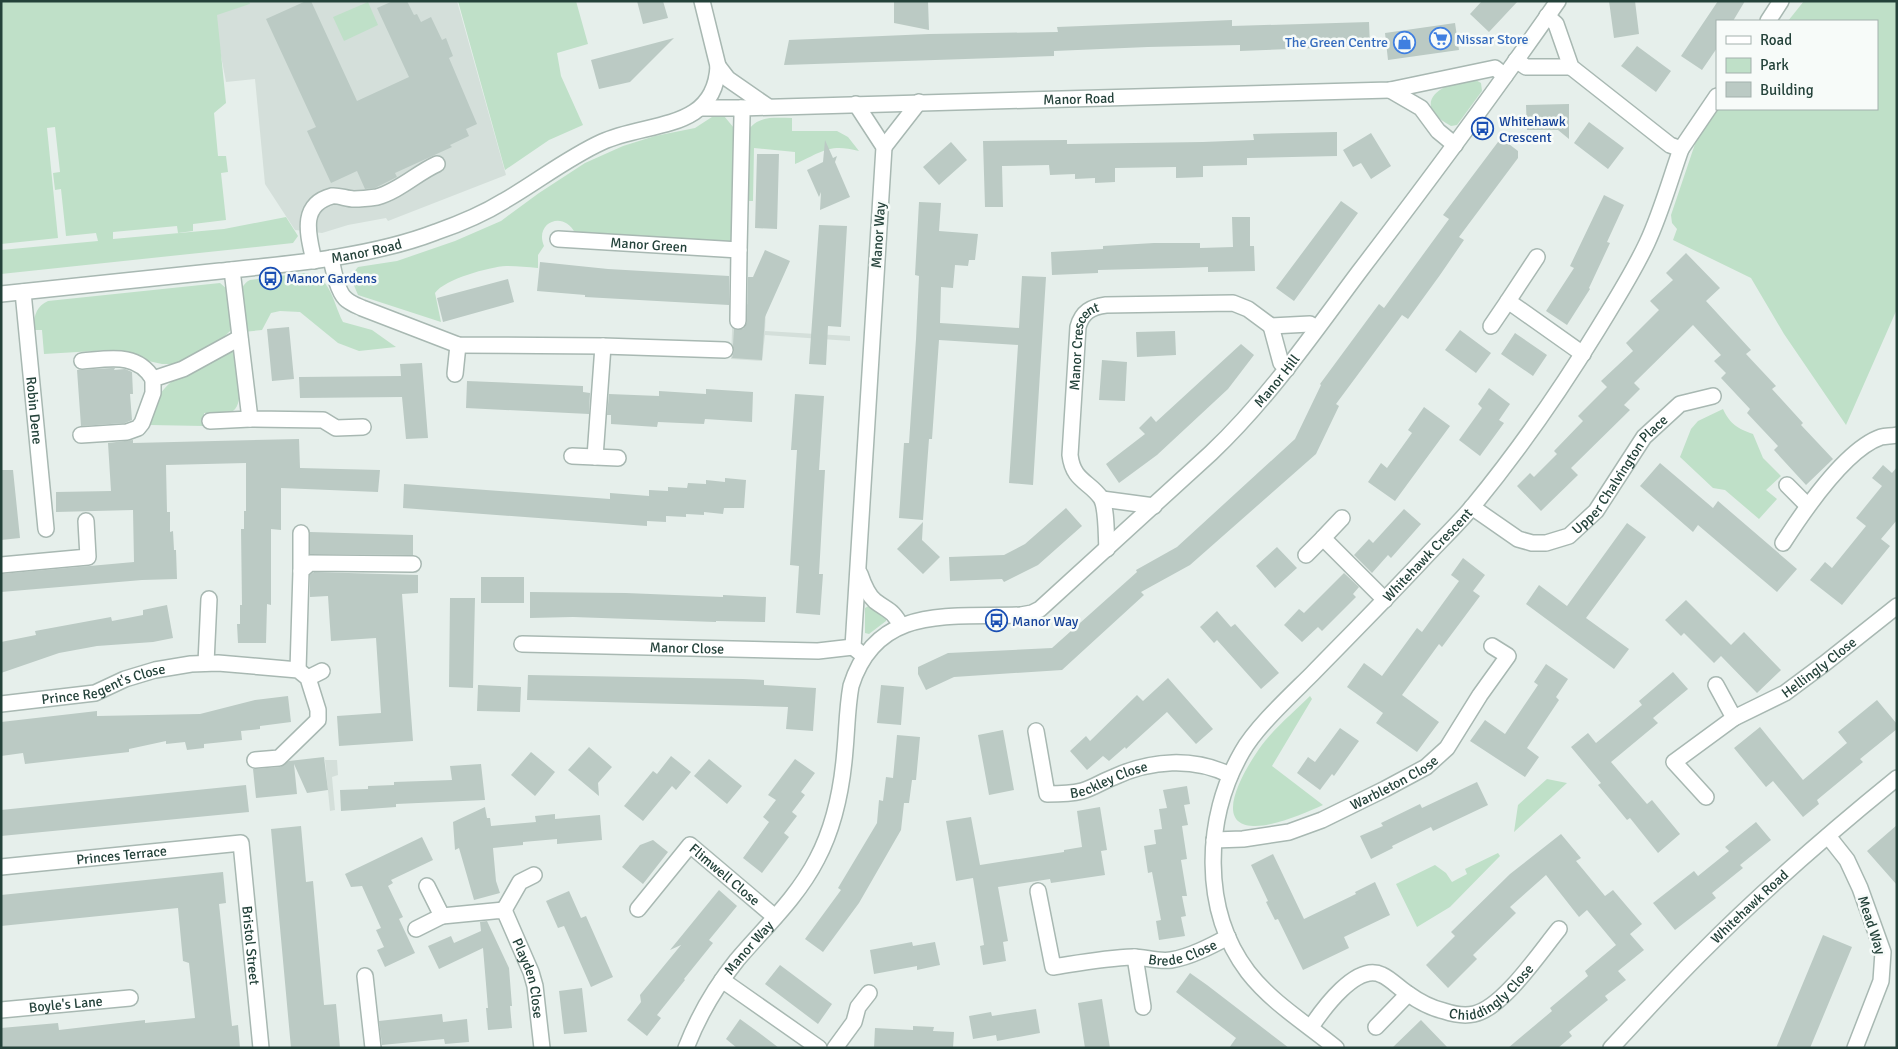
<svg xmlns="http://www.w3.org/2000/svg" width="1898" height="1049" viewBox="0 0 1898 1049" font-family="Signika,sans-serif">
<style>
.built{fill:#d4dfda}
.green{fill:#bfe0c8}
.building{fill:#bbcac4}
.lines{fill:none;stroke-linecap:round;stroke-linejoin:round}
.minor-casing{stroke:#a8b8b2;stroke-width:18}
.minor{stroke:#fff;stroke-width:15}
.labels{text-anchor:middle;stroke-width:5;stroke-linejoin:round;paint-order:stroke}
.shop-label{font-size:14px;fill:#366cbe;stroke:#f7fbf9;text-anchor:start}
.street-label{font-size:14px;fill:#24423a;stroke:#f7fbf9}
.transit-label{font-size:14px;fill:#164399;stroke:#f7fbf9;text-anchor:start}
</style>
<rect width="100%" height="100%" fill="#e6efeb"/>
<path class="built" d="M249,1H457L506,175L388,221L386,218L348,225L322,233L295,230L265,184L255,79L226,82L217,35V14L249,4Z
M733,303L766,306L765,331L850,336V341L765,335L762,361L731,359Z
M325,760H337L338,775L332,777L335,810L330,811Z"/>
<path class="green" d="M1,1H249L250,4L217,15L226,103L214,113L218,156H226L228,172L221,173L226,220L193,224V231L178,233L177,226L113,232V239L224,229L286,217L298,236L293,243L1,274V250L98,241L96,233L66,236L61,189L55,190L53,173L60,172L55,127L47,128L58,238L1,244Z
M458,1H576L588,44L557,53L561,76L583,125L549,140L505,170Z
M1804,1H1897V309L1846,425L1784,334L1751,278L1673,240L1677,229L1672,223L1671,215L1697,138L1717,109H1877V21H1788Z
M368,2L378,25L344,41L333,17Z
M1474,79L1481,83L1482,91L1457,125L1451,126C1408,103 1442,82 1474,79Z
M715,115L724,116L734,128L732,240L728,243L575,233C564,210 534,222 544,246L538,255V268C527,267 517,266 506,266C489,267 445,279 435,293L441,322L358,295L353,283V273L358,267L397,261L455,241L501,221L539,193L585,163L623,146L655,136L695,128Z
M792,118V131H837L848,137L859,151C829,143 822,152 795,164V152L754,148L753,201H746L747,132C757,115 774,118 792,118Z
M302,273C331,273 332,301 343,322L372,330L396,347L359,351L338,343L300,312L280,311L271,313L262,330L243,332C242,316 233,288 250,280Z
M220,283L227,289L233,328L220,341L178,364H162L112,353L111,350L44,354L42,330H34C33,318 36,306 48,301Z
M232,351L236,356C237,369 246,406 231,412C224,415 212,413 204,413V426L150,425C154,377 195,368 232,351Z
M1723,409C1730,424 1738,429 1753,434L1763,458L1781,476L1766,490L1777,499L1759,519L1725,490L1713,488L1680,457L1691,429L1698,421Z
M870,605L886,616V621L869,634L865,633V608Z
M1310,696L1312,699L1272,766L1323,805C1305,813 1273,827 1253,826C1210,824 1248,765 1259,749C1272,730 1294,712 1310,696Z
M1547,779L1567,783L1514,832L1518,805Z
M1498,853L1500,856L1450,907L1417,927L1396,884L1435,865L1446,873L1452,882L1467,874L1465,869Z"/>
<path class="building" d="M306,1H311L357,101L409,77L377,8L393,1H407L414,15L417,14L421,22L431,17L442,40L446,38L453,56L449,58L477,124L466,129L469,136L450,145L452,147L395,173L397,177L375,188L365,189L357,171L331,183L307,131L316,127L266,19Z
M637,1H663L668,18L643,24Z
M894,1H928L929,30L894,23Z
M1482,1H1518L1489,32L1470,14Z
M1609,1H1635L1639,34L1614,38Z
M1718,1H1745L1733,21H1717V48L1702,70L1681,56Z
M1232,20V26L1369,22L1370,46L1240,51V45L1148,47L1054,51V56L784,65L789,40L929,34L1058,32L1057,27Z
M1455,23L1459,50L1388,60L1385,33Z
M674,38L630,82L599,89L591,60Z
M1637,46L1671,71L1656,92L1621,66Z
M1569,104V139L1558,130H1527L1526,105Z
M1589,122L1624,148L1608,169L1574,143Z
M1337,132V156L1247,158V165L1203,166V177L1176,178V167L1115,168V182L1095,183V178L1075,179V174L1050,175L1049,165L1002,166L1003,207H985L983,141L1067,140V144L1203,142L1254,140L1253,134Z
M1371,133L1391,166L1371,179L1361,163L1353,167L1343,150Z
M1501,138L1518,151V158L1459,237L1464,240L1440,275L1408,319L1402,315L1336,404L1339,406L1316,454L1190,565L1141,592L1144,595L1062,670L954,677L926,690L918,674V667L948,653L1052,648L1137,572L1136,570L1177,547L1295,439L1321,385L1320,384L1379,304L1384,308L1449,219L1443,215Z
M825,140L833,158L837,156L835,162L850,197L820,210L821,192L819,197L807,170L823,162Z
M951,142L967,160L939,185L923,167Z
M757,154H779L777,229L755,228Z
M1604,195L1624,205L1607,242L1610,243L1589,288L1590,289L1567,325L1546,311L1574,268L1570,266Z
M1341,201L1358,213L1294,301L1276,288Z
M919,202L941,203L939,231L978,234L975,260H969L968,266L955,265L953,288L941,287L940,323L1019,328L1022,276L1046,277L1033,485L1009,483L1018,345L939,340L932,439H929L923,520L899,518L904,443H909L916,339L919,276L915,275Z
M1232,217H1250V246H1254L1255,271L1208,272V267L1178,268L1098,270V273L1052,275L1051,252L1103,249V246L1154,243H1200V248L1233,247Z
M819,225L847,226L841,327L828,326L826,365L809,364Z
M765,250L790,261L765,317L762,360L732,358L734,351L733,345L734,329H743L747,322L748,277H753Z
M1686,253L1720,288L1706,301L1751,350L1746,354L1776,386L1772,389L1803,423L1801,425L1833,459L1806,485L1774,450L1778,446L1747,413L1750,409L1721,378L1726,373L1714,361L1721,355L1693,325L1634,383L1640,389L1624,405L1630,410L1571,468L1578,475L1541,511L1517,486L1530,473L1534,477L1557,454L1554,451L1583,421L1578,416L1607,387L1601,381L1633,351L1626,343L1659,310L1650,301L1673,280L1666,273Z
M540,262L608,269L729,276V305L585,297V295L537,291Z
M508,279L514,302L443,322L437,298Z
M289,327L294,379L272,381L267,329Z
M1460,330L1491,353L1476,373L1445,350Z
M1175,331L1176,355L1137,357L1136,332Z
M1515,333L1547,355L1533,376L1501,354Z
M1241,344L1254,355L1228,389L1157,455L1119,483L1106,464L1145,434L1139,428L1151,416L1156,422Z
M1102,360L1127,362L1125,401L1099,400Z
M422,363L428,438L406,439L402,397L300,398L299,377L401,376L400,364Z
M112,368H115L114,370L125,369L132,372L133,394H130L132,420L125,423L81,426L77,370Z
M467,381L583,386V392L590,393L589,414L466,408Z
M1489,388L1510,404L1499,420L1504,423L1480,456L1459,440L1482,408L1478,404Z
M706,389L753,392L752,422L705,419L704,424L658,422L657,427L611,424V415H607L609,394L659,396V391L706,394Z
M795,394L824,396L819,470H825L819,574H823L820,615L796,613L799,566L790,565L797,450H791Z
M1424,407L1450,426L1395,501L1368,482L1381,463L1387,468L1412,433L1408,430Z
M299,439L300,468L380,470L378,492L281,488V530L271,529V605L267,604L266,643H238L237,624H240V605H242L241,529H244V511H246V463L166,465L167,512H170V532L173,531L174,550H176L177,579L142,580L1,592V574L134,562L133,510L56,512V492L111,491L108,443L133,440V443Z
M1660,463L1713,508L1718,501L1797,569L1777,592L1698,525L1693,532L1640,486Z
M1883,465L1892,473L1897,467V520L1881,539L1890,546L1842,605L1810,580L1825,562L1832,568L1866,526L1856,518L1882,486L1872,478Z
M1,470H13L20,538L1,540Z
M725,478L746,480L744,508H724L723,514L704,512V515L686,514V517L666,516V522L647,521V526L403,508L404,484L610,499V493L649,496V490L668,491V487L687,488L688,483L706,484V480L725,482Z
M1066,508L1082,526L1038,565L1004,582L1002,579L950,581L949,557L1004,555L1025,544Z
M1404,509L1421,524L1391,558L1388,555L1372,573L1354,555L1369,539L1373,543Z
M923,522L922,540L940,557L923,574L897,549Z
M1627,523L1646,537L1586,618L1629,649L1614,669L1526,604L1539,585L1567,606Z
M310,532L413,535V555L310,554Z
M1277,547L1297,568L1275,588L1256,566Z
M1463,558L1485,575L1473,591L1480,596L1442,647L1439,644L1402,695L1439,722L1417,752L1376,723L1383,713L1347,687L1364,663L1382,676L1417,628L1422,632L1459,581L1451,575Z
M314,572L418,575V593L402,594L413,741L339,746L337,716L381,713L376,638L331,641L328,596L310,597V575Z
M1344,573L1359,587L1353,594L1356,597L1322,631L1318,627L1302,642L1284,625L1299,609L1304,613Z
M481,577H524V603H481Z
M530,592L626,593L723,597V595L766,597L765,622L716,621V622L573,617L530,618Z
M450,598H475L473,688L449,687Z
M1686,600L1731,645L1723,653L1744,632L1781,670L1757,693L1721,656L1714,663L1684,633L1681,636L1665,620Z
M167,605L173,638L153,642L97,646L59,653L1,673V642L36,635L35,631L62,626L111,617L112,621L143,615V610Z
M1217,611L1231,627L1235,624L1279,673L1261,689L1217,640L1214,643L1200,627Z
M1546,664L1568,679L1556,697L1559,700L1527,748L1539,757L1525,777L1470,741L1485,720L1505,734L1538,685L1534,682Z
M1673,672L1688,689L1653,718L1658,723L1611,762L1647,804L1652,800L1680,834L1658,853L1630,818L1627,820L1613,803L1598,785L1601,783L1571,747L1588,733L1596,743L1642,705L1639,701Z
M528,675L743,679L764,680V685L816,688L813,731L786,729L788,707L527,700Z
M1168,678L1213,729L1196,744L1167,712L1126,749L1125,747L1109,761L1103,756L1087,770L1070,751L1086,736L1090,741L1137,695L1143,701Z
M478,685L521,687L520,712L477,711Z
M881,685L904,687L901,725L877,723Z
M288,696L291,722L260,726V729L241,731L242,740L204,744V748L187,750L185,742L166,744V741L129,749V752L25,764L23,753L1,756V722L97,711V716L200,714L255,700Z
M1877,700L1897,724V729L1860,759L1863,762L1817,800L1819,804L1803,817L1773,781L1766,787L1734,748L1760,727L1803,780L1847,743L1838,732Z
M1340,728L1359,741L1334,776L1332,774L1320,790L1297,773L1308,757L1315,762Z
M1003,730L1014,790L989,795L978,735Z
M897,735L920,737L916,780H912L909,803H904L901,830L859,903L823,952L805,939L841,890L838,888L877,823L879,800L883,801L886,777L893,778Z
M589,747L612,767L598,783L599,796L568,770Z
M531,752L555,772L535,796L511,775Z
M671,756L691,772L676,790L672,786L643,821L624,806L653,771L657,774Z
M324,757L328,790L307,793L294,764L297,794L256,798L253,769L280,767L289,761Z
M709,759L742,786L727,804L694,776Z
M795,759L815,773L801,792L805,795L792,812L797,816L784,833L789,837L762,873L743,858L769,822L763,817L776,800L768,795Z
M481,764L485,800L396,804V807L341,811L340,790L368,789V786L394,785V782L452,780L450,766Z
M1477,782L1488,805L1433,831L1431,827L1392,846L1393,848L1371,859L1360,836L1383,826L1381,823L1420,804L1422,808Z
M246,785L249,812L1,836V810Z
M1187,786L1190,804L1184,805L1188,825L1182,826L1187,859L1181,860L1187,896H1182L1186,916L1181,917L1185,936L1159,940L1156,921L1161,920L1152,872L1148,873L1144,846L1156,844L1154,830L1162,829L1159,809L1167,808L1163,790Z
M485,807L487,818H490L491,826L536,822L535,816L555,814V819L600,815L602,840L557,844V839L523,842V845L493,848L496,881L500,893L474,900L459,848L455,850L453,822Z
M1100,807L1107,850L1101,851L1105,875L1051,883L1050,879L998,887L1008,941L1003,942L1006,961L983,965L980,946L984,945L973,878L956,881L946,821L971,817L980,865L1064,852V850L1082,847L1077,811Z
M1756,822L1771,840L1740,865L1743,868L1712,893L1716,898L1675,930L1653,903L1694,871L1698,876L1729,851L1725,847Z
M1897,825V885L1867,851Z
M301,826L306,882L313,881L324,1005L336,1004L340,1048H291L271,829Z
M1561,834L1581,858L1576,861L1605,896L1613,890L1642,924L1630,934L1644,950L1618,971L1626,980L1605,996L1608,1000L1569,1032L1572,1036L1558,1048H1508L1552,1011L1550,1008L1588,976L1585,971L1616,945L1587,910L1579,917L1546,875L1510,907L1516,913L1473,955L1477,959L1448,988L1426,965L1455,936L1451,932L1510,874Z
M422,837L433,860L391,880L393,883L388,886L403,917L399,919L415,953L385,967L377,950L384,947L376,930L381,928L362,886L351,887L345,874Z
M653,840L668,852L643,884L622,867L640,845Z
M1273,854L1304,919L1356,894L1355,892L1375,882L1390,915L1344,937L1349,948L1303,970L1278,919L1275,920L1266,902L1268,901L1251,865Z
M223,872L226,903L219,904L232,1026L238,1025L240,1048H1V1028L58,1023L59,1030L145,1020V1023L195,1018L189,963L183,961L178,908L1,926V895Z
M719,890L737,906L709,940L713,943L684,979L685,980L657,1015L661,1018L647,1036L627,1020L641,1002L640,995L681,945L670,950Z
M569,891L581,918L586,916L613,977L591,987L564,926L558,928L546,901Z
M487,921L509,968L512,1006H510L512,1028L488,1030L486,1008H488L483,948L439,969L428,946L451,936L454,943L481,931L480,922Z
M1823,935L1852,947L1810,1048H1776Z
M912,942L913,946L935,942L940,965L917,970V966L874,974L870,950Z
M780,965L832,1004L818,1024L765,984Z
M1190,973L1207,985L1289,1048H1229L1236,1038L1176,992Z
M582,988L587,1032L564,1034L559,991Z
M1102,999L1110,1048H1085L1078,1003Z
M1036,1009L1040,1033L997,1041L996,1035L973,1039L969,1016L991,1012L992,1016Z
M442,1014L443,1022L467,1019L469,1042L445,1044L444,1039L382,1045L379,1021Z
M740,1019L758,1032L779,1048H737L726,1039Z
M1421,1020L1448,1048H1392Z
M913,1026L934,1027L933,1031L954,1032L953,1048H874L875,1028L913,1030Z"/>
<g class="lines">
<defs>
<g id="minor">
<path d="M702,1L718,66"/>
<path d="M1768,21L1781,1"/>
<path d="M1516,60L1526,67H1571"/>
<path d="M1390,90L1421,108L1438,131L1455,145"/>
<path d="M856,104L884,147L853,647L864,656"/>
<path id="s1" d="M701,108H741L1390,90L1495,68L1505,76"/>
<path d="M884,147L919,102"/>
<path d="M1681,149L1717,96"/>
<path id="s2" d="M558,239L739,250L742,116L741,108"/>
<path d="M1537,257L1508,301L1583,354"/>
<path d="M331,258C333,269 338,294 347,300C352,304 358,306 362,308L458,345L603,346L725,350"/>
<path d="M314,261C309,237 298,205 332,196C338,195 347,199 354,199C361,199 370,198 377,197C399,191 417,173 437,164"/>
<path d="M232,270L250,419L323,420L336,428L363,427"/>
<path id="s3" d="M23,292L46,529"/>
<path id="s4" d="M1,294C74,287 147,279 220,271C290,264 371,257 436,232C459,224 483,214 504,201C537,182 567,158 602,142C647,121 715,132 718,66L728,79L767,106"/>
<path d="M738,321L739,250"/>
<path d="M1271,326L1281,363L1287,369"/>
<path d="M1491,326L1508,301"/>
<path d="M82,361C109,359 137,352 153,379"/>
<path d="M455,374L458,345"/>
<path d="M210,421L250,419"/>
<path d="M81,435L127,432L138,428L142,423L153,393V379L183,369L234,341L240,340"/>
<path d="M572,456L618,458"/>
<path d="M595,457L603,346"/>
<path d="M1787,485L1807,505"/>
<path d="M1102,499L1154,506"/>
<path id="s5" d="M1472,507L1518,539L1532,543H1546L1569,536L1596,511L1644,437L1680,404L1713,396"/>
<path d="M1342,518L1323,538L1385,600"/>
<path d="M301,533V571"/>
<path d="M1783,543C1803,512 1846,449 1881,437C1886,436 1892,436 1897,435"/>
<path id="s6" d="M1107,549C1106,537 1107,508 1101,498C1089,481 1073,481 1070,455L1078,327C1082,312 1091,307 1106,305L1233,303L1248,309L1271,326L1310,324L1316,329"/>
<path d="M1306,555L1323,538"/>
<path d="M1,565L88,557L86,521"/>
<path d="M860,574C863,583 867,594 875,601C888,611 893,610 901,626"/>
<path id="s7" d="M522,644L818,651L853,647"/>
<path d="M206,663L209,599"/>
<path d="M298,670L301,571L310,563L413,564"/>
<path d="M308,678L322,671"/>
<path d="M1716,685L1734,718"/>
<path id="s8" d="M1,704L95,693L125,679L155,670L191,664L218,663L298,670L308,678L318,710V720L279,758L255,760"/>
<path id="s9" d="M1036,731L1047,794C1059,794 1070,794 1082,791C1093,788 1103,781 1114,777C1151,760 1193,757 1230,775"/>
<path id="s10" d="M1706,797L1674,762L1734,718L1785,693L1824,664L1897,606"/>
<path d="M1828,836L1847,860L1860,888L1883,952L1881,981L1855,1048"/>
<path id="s11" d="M1214,840L1243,839L1289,832L1322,820L1385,789L1426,767L1447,748L1480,695L1508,656L1492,646"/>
<path id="s12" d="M1,867L241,843L261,1048"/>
<path id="s13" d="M427,886L442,916L504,910L531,972L535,986L542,1048"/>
<path id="s14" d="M1038,891L1053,967C1079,963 1105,958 1133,957C1145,957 1158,962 1171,960C1190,957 1211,946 1228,937"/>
<path id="s15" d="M638,909L690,845L775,917"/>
<path d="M504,910L520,882L534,875"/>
<path d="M416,929L442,916"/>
<path d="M1135,957L1143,1007"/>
<path d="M365,976L373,1048"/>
<path d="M722,980L819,1048"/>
<path id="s16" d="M1,1010L130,998"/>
<path id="s17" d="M1311,1027C1323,1009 1357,962 1382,975C1391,979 1399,988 1407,993C1418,1001 1431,1008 1444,1011C1453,1014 1465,1016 1474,1014C1503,1008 1540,952 1559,929"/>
<path d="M1376,1027L1408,994"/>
<path id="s18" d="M686,1048C698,1017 716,986 737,960C765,927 797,898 817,859C835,825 842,789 845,750C847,729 847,708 851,686C877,603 952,618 1021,615L1032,613L1040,609L1211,453C1268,399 1312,335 1359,272C1427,183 1494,93 1558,1"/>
<path d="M835,1048L854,1022L858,1007L869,993"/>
<path id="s19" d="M1336,1048C1307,1024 1272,1003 1248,972C1201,910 1204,818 1242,752C1256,727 1291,695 1312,674C1351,634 1390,595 1428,554C1443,538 1459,523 1473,506C1519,450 1560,391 1598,329C1615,301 1633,273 1647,243C1661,213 1670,180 1681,149L1670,145L1571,67L1556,24L1547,16"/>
<path id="s20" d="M1611,1048C1640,1017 1668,986 1698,956C1760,893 1828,834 1897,778"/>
</g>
</defs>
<use href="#minor" class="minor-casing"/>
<use href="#minor" class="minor"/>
</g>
<defs>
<symbol id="supermarket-ring" viewBox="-11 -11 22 22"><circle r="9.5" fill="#f7fbf9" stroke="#3f7fe0" stroke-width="1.5"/><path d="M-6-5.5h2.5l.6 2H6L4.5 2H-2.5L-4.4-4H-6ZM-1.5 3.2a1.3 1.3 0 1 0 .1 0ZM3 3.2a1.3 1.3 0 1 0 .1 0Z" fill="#3f7fe0"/></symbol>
<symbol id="shop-ring" viewBox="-11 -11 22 22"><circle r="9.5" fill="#f7fbf9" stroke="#3f7fe0" stroke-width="1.5"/><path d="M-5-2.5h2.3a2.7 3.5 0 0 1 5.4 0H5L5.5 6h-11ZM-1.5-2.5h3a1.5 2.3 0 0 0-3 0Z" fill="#3f7fe0"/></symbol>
<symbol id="bus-ring" viewBox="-11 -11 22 22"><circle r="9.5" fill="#f7fbf9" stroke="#1a4fb4" stroke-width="1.5"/><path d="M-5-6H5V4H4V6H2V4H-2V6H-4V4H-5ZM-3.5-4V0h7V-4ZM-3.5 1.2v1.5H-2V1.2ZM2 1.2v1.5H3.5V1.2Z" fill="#1a4fb4"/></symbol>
</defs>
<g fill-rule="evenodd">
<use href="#supermarket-ring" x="1428" y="26" width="25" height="25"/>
<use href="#shop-ring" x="1392" y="30" width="25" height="25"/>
<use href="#bus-ring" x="1470" y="116" width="25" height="25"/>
<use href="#bus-ring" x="258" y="266" width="25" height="25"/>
<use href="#bus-ring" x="984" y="608" width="25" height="25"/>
</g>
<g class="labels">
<g class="shop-label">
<text x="1456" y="44">Nissar Store</text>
<text x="1388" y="47" text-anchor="end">The Green Centre</text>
</g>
<g class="street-label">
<text dy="5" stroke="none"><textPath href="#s1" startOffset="378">Manor Road</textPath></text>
<text transform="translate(878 235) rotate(-86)" y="5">Manor Way</text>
<text dy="5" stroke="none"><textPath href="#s2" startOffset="91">Manor Green</textPath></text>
<text dy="5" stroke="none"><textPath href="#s4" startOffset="368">Manor Road</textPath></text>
<text dy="5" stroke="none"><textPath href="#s6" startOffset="218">Manor Crescent</textPath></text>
<text dy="5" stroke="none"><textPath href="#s18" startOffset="960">Manor Hill</textPath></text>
<text dy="5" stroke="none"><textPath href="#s3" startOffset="119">Robin Dene</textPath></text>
<text dy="5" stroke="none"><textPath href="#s5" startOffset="189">Upper Chalvington Place</textPath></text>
<text dy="5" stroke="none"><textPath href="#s19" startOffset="620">Whitehawk Crescent</textPath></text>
<text dy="5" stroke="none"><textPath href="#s7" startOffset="165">Manor Close</textPath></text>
<text dy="5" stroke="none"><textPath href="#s10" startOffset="221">Hellingly Close</textPath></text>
<text dy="5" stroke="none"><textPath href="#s8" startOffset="105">Prince Regent's Close</textPath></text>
<text dy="5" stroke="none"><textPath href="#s9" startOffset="128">Beckley Close</textPath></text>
<text dy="5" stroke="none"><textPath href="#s11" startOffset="192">Warbleton Close</textPath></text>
<text dy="5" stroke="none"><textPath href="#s12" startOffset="121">Princes Terrace</textPath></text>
<text dy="5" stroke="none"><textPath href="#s15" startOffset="128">Flimwell Close</textPath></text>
<text dy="5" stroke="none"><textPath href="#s20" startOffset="198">Whitehawk Road</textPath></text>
<text transform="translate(1872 925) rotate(72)" y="5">Mead Way</text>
<text dy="5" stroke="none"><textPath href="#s12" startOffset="344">Bristol Street</textPath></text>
<text dy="5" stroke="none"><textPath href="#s18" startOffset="119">Manor Way</textPath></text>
<text dy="5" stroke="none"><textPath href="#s14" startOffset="209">Brede Close</textPath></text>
<text dy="5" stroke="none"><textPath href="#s13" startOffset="169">Playden Close</textPath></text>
<text dy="5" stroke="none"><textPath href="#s17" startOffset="222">Chiddingly Close</textPath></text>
<text dy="5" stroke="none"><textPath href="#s16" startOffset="65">Boyle's Lane</textPath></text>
</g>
<g class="transit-label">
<text x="1499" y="126">Whitehawk<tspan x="1499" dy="16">Crescent</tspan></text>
<text x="286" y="283">Manor Gardens</text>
<text x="1012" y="626">Manor Way</text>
</g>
</g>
<rect width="1898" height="1049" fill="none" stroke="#24423a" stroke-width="5"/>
<rect x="1716" y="20" width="162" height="90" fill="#f7fbf9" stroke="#a3b1ad"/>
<rect x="1726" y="36" width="25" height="8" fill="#ffffff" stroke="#a3b1ad"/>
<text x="1760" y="45" font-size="15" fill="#24423a">Road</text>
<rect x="1726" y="58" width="25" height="15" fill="#bfe0c8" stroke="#a3b1ad"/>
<text x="1760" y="70" font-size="15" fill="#24423a">Park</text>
<rect x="1726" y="82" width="25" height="15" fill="#bbcac4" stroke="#a3b1ad"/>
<text x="1760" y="95" font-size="15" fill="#24423a">Building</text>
</svg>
